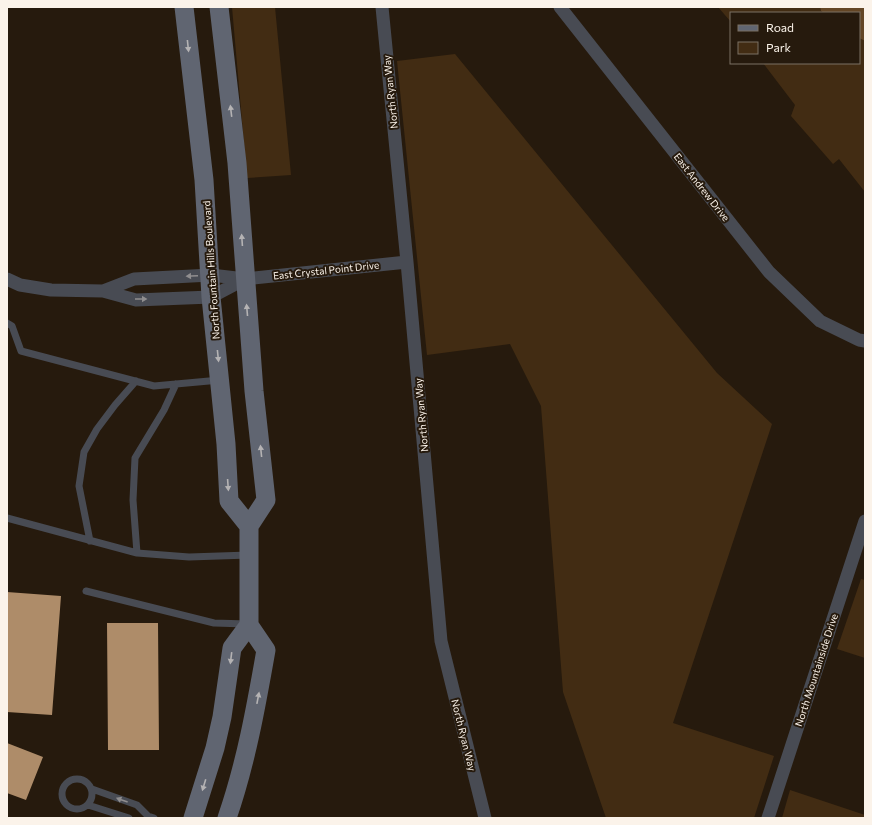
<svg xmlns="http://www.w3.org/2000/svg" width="872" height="825" viewBox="0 0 872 825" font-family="Commissioner,sans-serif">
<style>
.green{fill:#422c13}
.forest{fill:#644625}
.building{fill:#ae8c69}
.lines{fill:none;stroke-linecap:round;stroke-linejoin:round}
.lane{stroke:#484b53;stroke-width:7}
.street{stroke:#484b53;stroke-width:13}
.secondary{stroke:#606571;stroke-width:19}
.oneway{fill:#b5b3b4}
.oneway2{fill:#908e8f}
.labels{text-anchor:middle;stroke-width:4;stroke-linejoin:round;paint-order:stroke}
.street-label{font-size:10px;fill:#fbf3ea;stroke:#261a0d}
</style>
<rect width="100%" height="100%" fill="#261a0d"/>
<path class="green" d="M232,7H275L291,175L247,178Z
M718,7H820L821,11L824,13H731V22Z
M859,38L865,41V192L839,159L833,164L791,116L795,105L763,63H859Z
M455,54L717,373L772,424L673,723L774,756L754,818H606L563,692L541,406L510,344L427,355L397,61Z
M861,579L865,580V658L837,649Z
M790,790L865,815V818H782Z"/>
<path class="forest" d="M820,7H865V41L859,38V13H824L821,11Z"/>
<path class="building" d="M7,592L61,596L52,715L7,712Z
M107,623H158L159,750H108Z
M7,743L43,757L26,800L7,793Z"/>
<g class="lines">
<path class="lane" d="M7,323L12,326L21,351L154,386L220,380
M7,518L137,553L189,557L249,555
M90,541L79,486L84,452L97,429L115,405L136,381
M137,553L133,500L135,458L164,410L176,384
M86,591L214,623L247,624
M62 794a15 15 0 1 1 30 0a15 15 0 1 1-30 0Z
M92,789L137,805L148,816L154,818
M88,805L129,818"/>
<path class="street" d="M382,7L407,262L441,641L485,818
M560,7L769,272L820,321L859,340L865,341
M7,279L20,285L51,290L103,291L136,300L211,297L245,279
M103,291L134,279L211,275L245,279L407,262
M768,818L865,521"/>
<path class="secondary" d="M184,7L204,180L211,297L226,444L229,501L249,526
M219,7L237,163L254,391L266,500L249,526V625L266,650C256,707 246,763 227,818
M193,818L215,748L222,717L232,648L249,625"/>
</g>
<defs><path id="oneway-solid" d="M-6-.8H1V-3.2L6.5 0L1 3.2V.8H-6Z"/></defs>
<g class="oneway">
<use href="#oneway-solid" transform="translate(188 46) rotate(84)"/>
<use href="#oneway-solid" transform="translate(231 111) rotate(-97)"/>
<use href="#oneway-solid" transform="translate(242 240) rotate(-94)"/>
<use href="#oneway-solid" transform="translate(247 310) rotate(-95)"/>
<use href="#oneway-solid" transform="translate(218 356) rotate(84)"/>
<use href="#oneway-solid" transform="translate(261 451) rotate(-96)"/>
<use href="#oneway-solid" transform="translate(228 485) rotate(86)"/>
<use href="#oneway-solid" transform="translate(231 658) rotate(97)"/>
<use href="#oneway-solid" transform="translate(258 698) rotate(-79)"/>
<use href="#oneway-solid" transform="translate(204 785) rotate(107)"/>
</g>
<g class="oneway2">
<use href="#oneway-solid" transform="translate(192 276) rotate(177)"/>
<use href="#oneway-solid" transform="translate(141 299)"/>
<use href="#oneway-solid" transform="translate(122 800) rotate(-160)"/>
</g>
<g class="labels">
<g class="street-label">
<text transform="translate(390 92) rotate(-96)" y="4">North Ryan Way</text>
<text transform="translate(702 187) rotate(52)" y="4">East Andrew Drive</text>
<text transform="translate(211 270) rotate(-94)" y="4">North Fountain Hills Boulevard</text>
<text transform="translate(326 270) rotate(-6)" y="4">East Crystal Point Drive</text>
<text transform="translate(421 415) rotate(-95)" y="4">North Ryan Way</text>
<text transform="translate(816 670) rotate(-72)" y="4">North Mountainside Drive</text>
<text transform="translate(464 735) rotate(76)" y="4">North Ryan Way</text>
</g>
</g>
<rect width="872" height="825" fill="none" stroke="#fbf3ea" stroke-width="16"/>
<rect x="730" y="12" width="130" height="52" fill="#261a0d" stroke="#7b7165"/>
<rect x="738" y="25" width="20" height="6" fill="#606571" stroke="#7b7165"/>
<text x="766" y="32" font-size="12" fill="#fbf3ea">Road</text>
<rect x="738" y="42" width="20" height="12" fill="#422c13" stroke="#7b7165"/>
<text x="766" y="52" font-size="12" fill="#fbf3ea">Park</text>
</svg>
